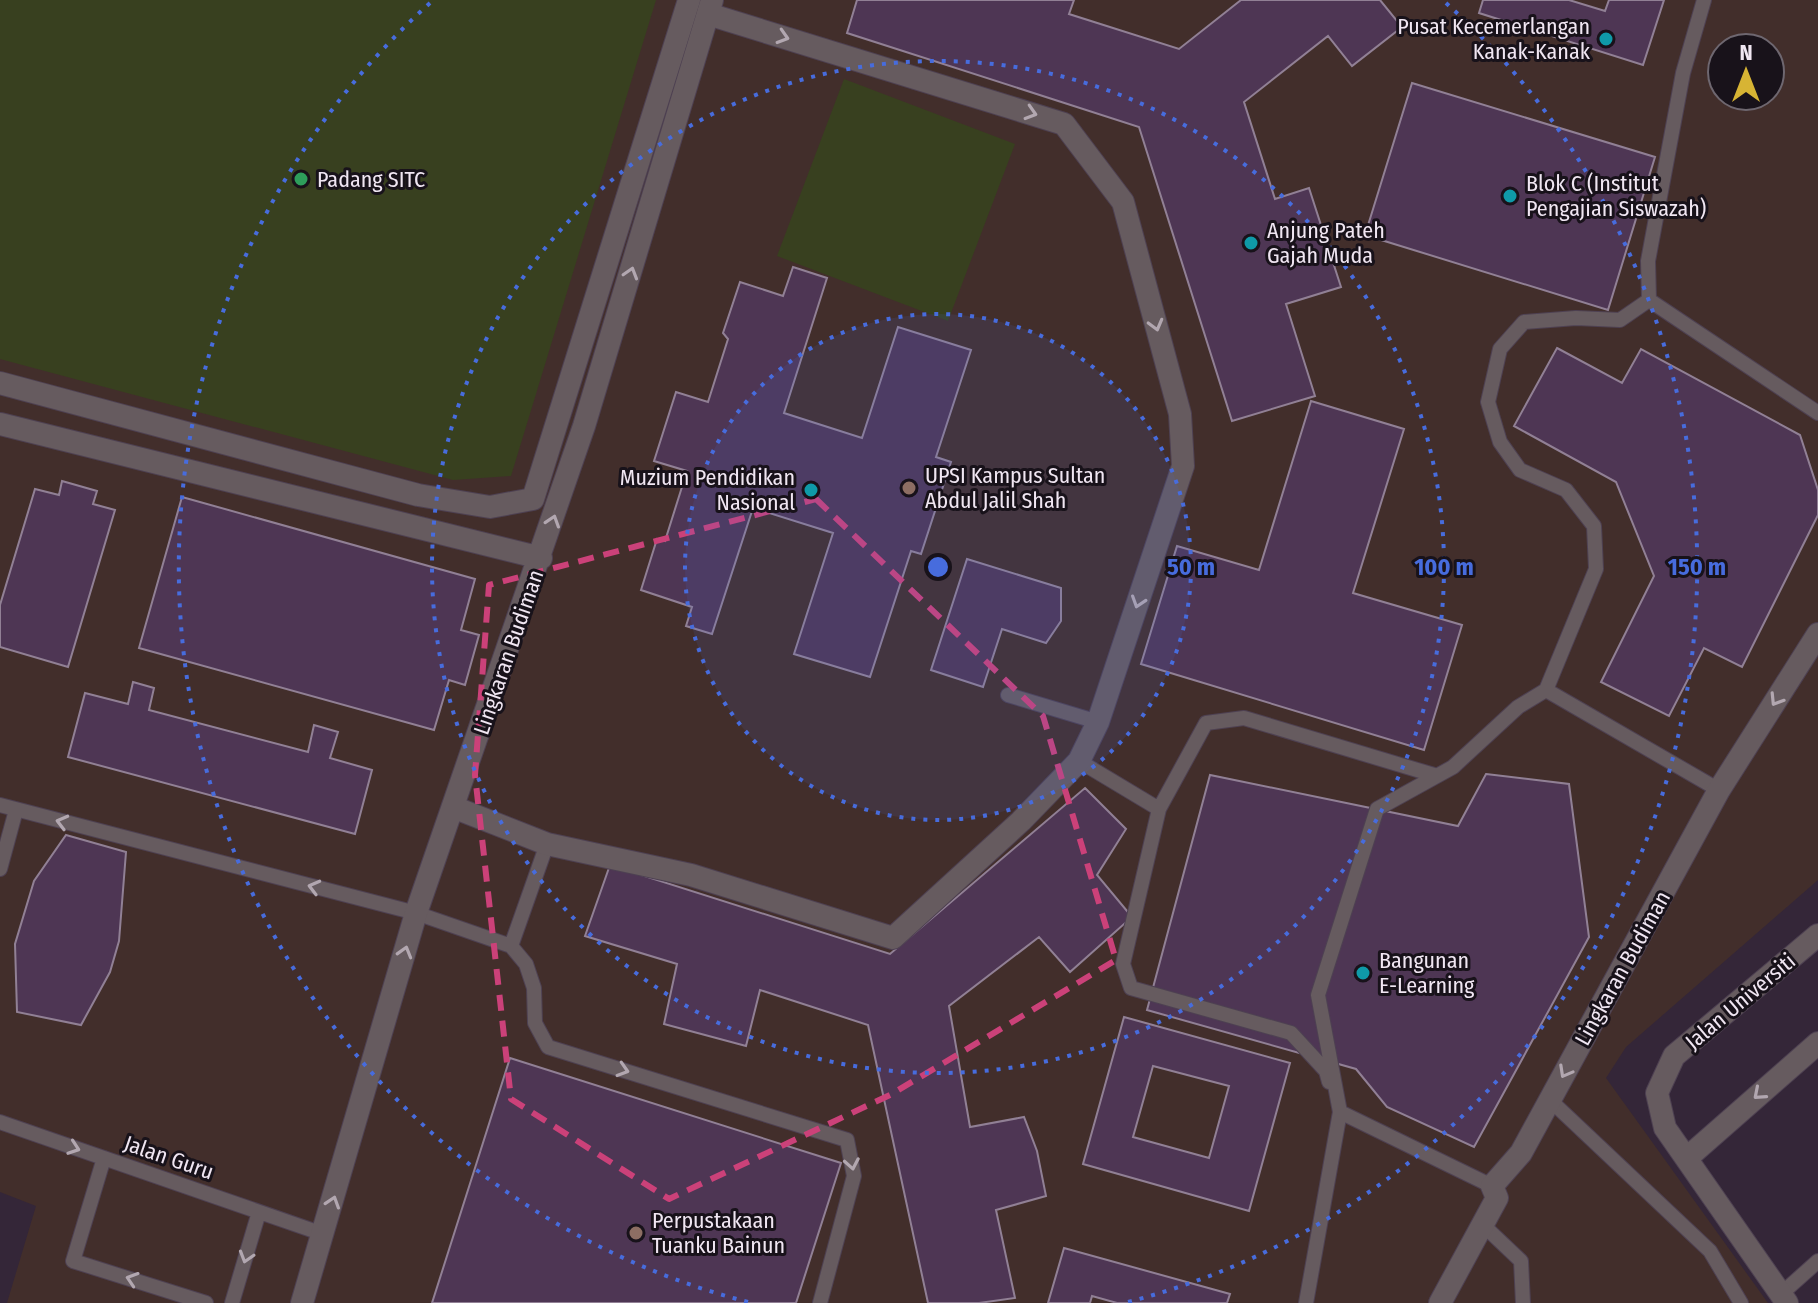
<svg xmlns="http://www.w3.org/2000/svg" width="1818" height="1303" viewBox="0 0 1818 1303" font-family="'Fira Sans Condensed',sans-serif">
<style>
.education{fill:#422e2b;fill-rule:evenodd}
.green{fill:#38401f}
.building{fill:#4e3654;stroke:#918095;stroke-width:2;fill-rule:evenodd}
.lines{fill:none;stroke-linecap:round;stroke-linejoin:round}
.service-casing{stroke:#4e4152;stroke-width:16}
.pedestrian-casing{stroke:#4e4152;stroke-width:24}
.minor-casing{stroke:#4e4152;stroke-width:24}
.service{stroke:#665b5f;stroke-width:14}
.pedestrian{stroke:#665b5f;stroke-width:22}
.minor{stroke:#665b5f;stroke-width:22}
.oneway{stroke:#b2a7b0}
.marked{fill:none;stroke:#cb4179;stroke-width:6;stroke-dasharray:16 10;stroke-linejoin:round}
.ring{fill:none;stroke:#476cdd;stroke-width:4;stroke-dasharray:4 8}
.culture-dot{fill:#0f9aa8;stroke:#18121a;stroke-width:3}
.leisure-dot{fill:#2e9e5b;stroke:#18121a;stroke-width:3}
.education-dot{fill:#8d6e63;stroke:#18121a;stroke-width:3}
.labels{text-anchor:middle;stroke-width:6;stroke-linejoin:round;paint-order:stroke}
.poi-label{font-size:22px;fill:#f0e6f2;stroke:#18121a;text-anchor:start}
.street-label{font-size:22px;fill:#f0e6f2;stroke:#18121a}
.centre{fill:#476cdd;stroke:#18121a;stroke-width:4}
.ring-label{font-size:24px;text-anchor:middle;font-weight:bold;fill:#476cdd;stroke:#18121a;stroke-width:6;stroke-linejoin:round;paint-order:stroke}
</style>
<rect width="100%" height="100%" fill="#342638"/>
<path class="education" d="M0,0H1818V880L1626,1047L1606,1078L1768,1303H7L36,1206L0,1192ZM1722,48H1770V96H1722Z"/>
<path class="green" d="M0,0H656L511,476L453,480L0,359Z
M844,79L1015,144L948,321L777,256Z"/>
<path class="building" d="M857,0H1074L1069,14L1179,49L1241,0H1380L1402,27L1352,66L1328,36L1244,102L1275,199L1309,188L1341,287L1286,304L1315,396L1232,421L1139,127L847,33Z
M1483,0H1569L1605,11L1609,0H1664L1643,65L1479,13Z
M1412,83L1655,157L1608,310L1365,235Z
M793,267L827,278L784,413L862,438L898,327L971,350L936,457L951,462L921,554L911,551L870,677L794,654L833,533L753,508L712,634L686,626L692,607L641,590L657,539L665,541L687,471L654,461L676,392L708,402L728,339L723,333L740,282L783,296Z
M1557,348L1622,383L1641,349L1800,435L1818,490V515L1742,667L1704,648L1669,716L1601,682L1654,576L1616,482L1514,426Z
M1311,401L1404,429L1353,593L1462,625L1424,750L1141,664L1177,546L1259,570Z
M62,481L97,491L93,504L115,510L68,667L0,647V605L35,489L59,495Z
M182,497L475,579L461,630L479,635L465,685L449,680L434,730L139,648Z
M967,559L1061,588V621L1046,643L1002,629L983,687L931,670Z
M133,682L154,688L149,710L308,752L314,725L338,732L330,758L372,770L355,834L68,757L85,693L128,704Z
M1486,774L1569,784L1589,937L1474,1147L1387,1107L1356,1069L1147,1010L1210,775L1458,826Z
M1085,788L1126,829L1097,875L1132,917L1070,972L1039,937L949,1006L970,1127L1024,1117L1037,1151L1046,1196L996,1210L1015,1298L979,1303H928L868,1025L760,990L746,1046L664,1024L677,964L585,936L610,865L890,954Z
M66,835L126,852L119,941L110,972L81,1025L17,1012L15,944L34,881Z
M1124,1017L1290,1063L1249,1211L1083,1164ZM1153,1066L1229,1086L1209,1158L1133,1137Z
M510,1058L841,1163L796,1303H432Z
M1064,1248L1230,1294L1227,1303H1117L1092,1296L1090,1303H1048Z"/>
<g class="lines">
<defs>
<path id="service" d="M1704,0L1683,73L1648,261L1649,300L1818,413
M1546,690L1719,790
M1008,695L1098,722
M1079,761L1159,809
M0,805L416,913L511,946L526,964L534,988L535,1023L548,1047L847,1140L854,1176L820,1303
M0,869L16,810
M511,946L547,844
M1329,1082L1326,1071L1291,1033L1131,988L1123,964L1159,809L1206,723L1244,718L1434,775
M1550,1100L1710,1251L1741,1303
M1340,1112L1318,995L1377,809L1453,767L1518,707L1546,690L1596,569L1594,526L1566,490L1520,470L1500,442L1488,402L1500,349L1524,322L1576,318L1620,320L1649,300
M0,1122L323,1234
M104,1158L73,1261L206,1303
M1482,1224L1521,1261L1523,1303
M1781,1294L1818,1261
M232,1303L259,1212
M1306,1303L1340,1112L1492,1186"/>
<path id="pedestrian" d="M0,383L418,495L490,507L533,499L689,0"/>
<path id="minor" d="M0,424L541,558
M453,807L547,844L691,875L893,938L1021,821L1079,761L1098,722L1183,466L1180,414L1123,202L1064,124L708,14
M1687,1158L1818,1043
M302,1303L416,913L584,426L712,0
M1440,1303L1497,1198L1492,1186L1521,1153L1719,790L1818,634
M1787,1303L1665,1128L1657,1093L1674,1056L1818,935"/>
</defs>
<use href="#service" class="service-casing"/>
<use href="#pedestrian" class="pedestrian-casing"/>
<use href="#minor" class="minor-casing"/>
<use href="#service" class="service"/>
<use href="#pedestrian" class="pedestrian"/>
<use href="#minor" class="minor"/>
</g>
<defs><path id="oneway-chevron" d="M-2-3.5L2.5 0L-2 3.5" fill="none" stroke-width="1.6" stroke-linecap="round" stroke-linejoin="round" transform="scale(2)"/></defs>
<g class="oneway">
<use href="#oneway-chevron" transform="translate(783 37) rotate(17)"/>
<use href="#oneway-chevron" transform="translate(1031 113) rotate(17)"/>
<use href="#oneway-chevron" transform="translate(631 273) rotate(-73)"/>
<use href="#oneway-chevron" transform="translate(1156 325) rotate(75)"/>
<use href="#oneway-chevron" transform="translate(553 521) rotate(-72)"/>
<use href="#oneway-chevron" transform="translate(1138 602) rotate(108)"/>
<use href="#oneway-chevron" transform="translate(1776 700) rotate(122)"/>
<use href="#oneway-chevron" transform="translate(62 822) rotate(-165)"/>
<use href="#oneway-chevron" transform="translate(314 887) rotate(-165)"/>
<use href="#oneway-chevron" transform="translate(405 952) rotate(-74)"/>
<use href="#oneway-chevron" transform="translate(623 1070) rotate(17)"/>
<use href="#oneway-chevron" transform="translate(1565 1072) rotate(119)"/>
<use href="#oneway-chevron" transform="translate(1759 1094) rotate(139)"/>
<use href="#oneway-chevron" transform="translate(74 1148) rotate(19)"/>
<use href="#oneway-chevron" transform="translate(852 1164) rotate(80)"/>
<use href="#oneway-chevron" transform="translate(333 1202) rotate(-72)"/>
<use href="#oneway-chevron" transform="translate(246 1257) rotate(107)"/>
<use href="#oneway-chevron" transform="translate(132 1279) rotate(-162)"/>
</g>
<path class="marked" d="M816,499L1043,716L1116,960L890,1095L669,1199L511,1099L475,775L489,585Z"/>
<circle cx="938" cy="567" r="253" fill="#476cdd" fill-opacity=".12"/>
<g class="ring">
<circle cx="938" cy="567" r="253"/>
<circle cx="938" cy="567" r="506"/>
<path d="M748 1302A759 759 0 0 1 430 3M1446 3A759 759 0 0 1 1128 1302"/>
</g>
<g class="culture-dot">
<circle cx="1606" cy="39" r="8"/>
<circle cx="1510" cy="196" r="8"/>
<circle cx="1251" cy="243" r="8"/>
<circle cx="811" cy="490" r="8"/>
<circle cx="1363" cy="973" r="8"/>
</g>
<circle class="leisure-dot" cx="301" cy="179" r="8"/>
<g class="education-dot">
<circle cx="909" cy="488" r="8"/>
<circle cx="636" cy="1233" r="8"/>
</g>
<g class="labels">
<g class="poi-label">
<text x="1590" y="34" text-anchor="end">Pusat Kecemerlangan<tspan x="1590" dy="25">Kanak-Kanak</tspan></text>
<text x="317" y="187">Padang SITC</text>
<text x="1526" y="191">Blok C (Institut<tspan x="1526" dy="25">Pengajian Siswazah)</tspan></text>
<text x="1267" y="238">Anjung Pateh<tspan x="1267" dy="25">Gajah Muda</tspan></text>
<text x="925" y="483">UPSI Kampus Sultan<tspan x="925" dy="25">Abdul Jalil Shah</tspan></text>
<text x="795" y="485" text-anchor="end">Muzium Pendidikan<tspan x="795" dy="25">Nasional</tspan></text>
<text x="1379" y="968">Bangunan<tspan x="1379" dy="25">E-Learning</tspan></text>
<text x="652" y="1228">Perpustakaan<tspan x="652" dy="25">Tuanku Bainun</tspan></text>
</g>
<g class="street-label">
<text transform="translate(508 652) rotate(-71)" y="8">Lingkaran Budiman</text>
<text transform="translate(1622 968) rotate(-61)" y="8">Lingkaran Budiman</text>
<text transform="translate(1740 1001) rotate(-40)" y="8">Jalan Universiti</text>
<text transform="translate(169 1157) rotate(19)" y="8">Jalan Guru</text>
</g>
</g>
<circle cx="938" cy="567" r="12" class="centre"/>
<g class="ring-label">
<text x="1191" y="575">50 m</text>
<text x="1444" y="575">100 m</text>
<text x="1697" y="575">150 m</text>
</g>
<g transform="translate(1746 72)"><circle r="38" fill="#18121a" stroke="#6e6770" stroke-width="2"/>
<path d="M0-6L14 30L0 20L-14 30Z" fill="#d7b434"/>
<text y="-12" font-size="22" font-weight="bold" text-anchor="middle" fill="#f0e6f2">N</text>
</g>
</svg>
